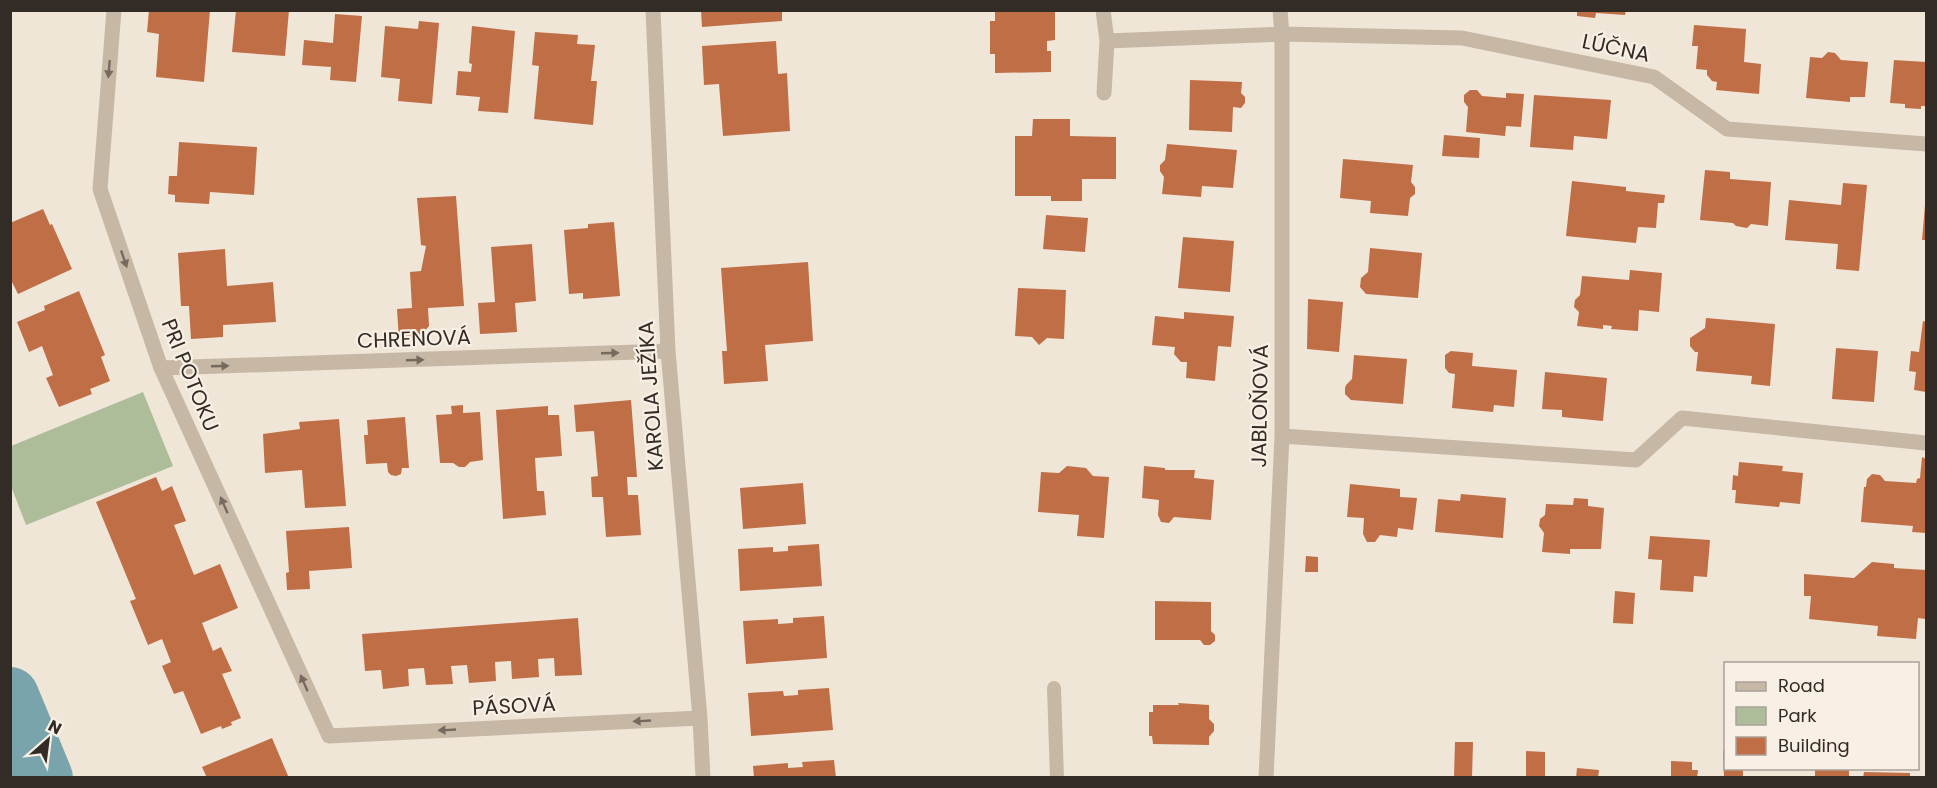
<svg xmlns="http://www.w3.org/2000/svg" width="1937" height="788" viewBox="0 0 1937 788" font-family="Poppins,sans-serif">
<style>
.green{fill:#aebd99}
.lines{fill:none;stroke-linecap:round;stroke-linejoin:round}
.river{stroke:#79a4ab;stroke-width:58}
.building{fill:#c06e46}
.service{stroke:#c7b7a5;stroke-width:14}
.minor{stroke:#c7b7a5;stroke-width:15}
.oneway{fill:#766a5f}
.labels{text-anchor:middle;stroke-width:4.5;stroke-linejoin:round;paint-order:stroke}
.street-label{font-size:21px;fill:#332b26;stroke:#f8f0e4}
</style>
<rect width="100%" height="100%" fill="#efe6d8"/>
<path class="green" d="M143,392L173,466L26,525L11,486V446Z"/>
<g class="lines">
<path class="river" d="M10,696L44,778"/>
</g>
<path class="building" d="M149,10H210L204,82L156,77L159,34L147,32Z
M236,10H289L285,56L232,52Z
M701,10H782V21L702,27Z
M995,10H1055V40L1047,41V51H1051V72L995,73V54H990V21H995Z
M1577,10H1626L1625,15L1596,13L1595,18L1577,16Z
M335,14L362,16L356,82L330,80L331,67L302,65L304,40L333,43Z
M419,21L439,23L432,104L398,101L400,79L381,77L385,26L418,29Z
M1694,25L1746,29L1744,62L1761,64L1759,94L1716,90L1717,82L1712,81L1707,75V70L1696,69L1698,46H1692Z
M472,26L515,31L508,113L478,111L480,97L456,95L458,71L471,72L472,64L469,63Z
M535,32L578,35L577,44L595,45L591,81H597L593,125L534,119L539,66L532,65Z
M776,41L778,74L787,73L790,131L723,136L719,84L704,85L702,46Z
M1828,52L1835,53L1841,60L1868,62L1865,97H1850V102L1806,98L1810,57L1822,58Z
M1894,60L1926,62V106H1921V109L1905,108V104L1890,103Z
M1190,80L1242,82L1241,93L1245,97V103L1241,108L1233,107L1232,132L1189,130Z
M1470,90H1477L1482,96L1506,98V93L1524,94L1521,127L1506,126L1505,136L1466,132L1468,107L1464,102V95Z
M1534,95L1611,100L1607,139L1574,136L1573,150L1530,147Z
M1033,119H1070V136L1116,137V179H1082V201H1051V196H1015V136H1032Z
M1444,135L1480,138L1479,158L1442,156Z
M179,142L257,147L254,195L210,192L209,204L175,202V195L168,194L169,176H177Z
M1167,144L1237,150L1233,188L1202,186L1201,197L1162,194L1164,177L1160,171V165L1165,160Z
M1343,159L1413,165L1411,182L1415,187V194L1410,198L1408,216L1370,213L1371,201L1340,198Z
M1705,170L1730,172V179L1771,182L1768,226L1751,224L1747,228L1736,226L1733,223L1700,220Z
M1572,181L1626,187V191L1665,195L1664,203H1658L1656,228L1638,227L1636,243L1566,236Z
M1843,183L1867,185L1859,271L1836,269L1838,244L1785,240L1789,200L1841,205Z
M456,196L464,306L428,308L429,326L419,338L399,340L397,309L412,308L410,272L421,271L426,246L421,245L417,198Z
M1925,205H1926V240H1922Z
M43,209L50,225L52,224L72,269L18,294L10,278V223Z
M1046,215L1088,218L1085,252L1043,249Z
M614,222L620,296L583,299V293L569,294L564,230L588,228V224Z
M1183,237L1234,241L1230,292L1178,288Z
M532,244L536,301L515,303L517,332L480,334L478,303L495,302L491,247Z
M1370,248L1422,253L1418,298L1366,294L1360,287L1361,278L1368,272Z
M225,249L227,286L273,282L276,322L223,325V337L191,339L189,306H181L178,253Z
M808,262L813,341L765,345L768,381L724,384L722,351H727L721,268Z
M1630,270L1662,273L1659,312L1639,310L1638,331L1611,329L1612,326L1603,325V329L1577,326L1579,312L1574,307L1575,300L1580,295L1582,276L1629,280Z
M1018,288L1066,290L1064,339L1047,338L1039,345L1032,337L1015,336Z
M79,291L105,355L101,357L110,381L90,389L92,394L59,407L46,378L53,375L42,346L29,352L17,322L45,310L44,306Z
M1308,299L1343,302L1339,352L1307,349Z
M1184,312L1234,316L1231,347L1218,346L1215,381L1186,378L1187,362H1181L1174,354L1175,347L1152,345L1155,316L1184,319Z
M1706,318L1775,324L1770,386L1751,384L1752,376L1696,371L1698,352H1695L1690,346V338L1705,328Z
M1923,321L1926,322V392L1914,390L1916,372L1909,371L1911,351L1919,352Z
M1836,348L1878,351L1874,402L1832,399Z
M1451,351L1473,353L1472,366L1517,370L1514,407L1494,405L1493,412L1452,408L1455,374L1449,373L1445,368V355Z
M1354,355L1407,359L1403,404L1351,400L1345,394V388L1346,385L1352,379Z
M1545,372L1607,378L1603,421L1562,417V410L1542,409Z
M631,400L637,477H627L628,495H638L641,535L606,537L603,497H592L591,477L598,476L594,431L576,432L574,405Z
M463,405V413L480,412L483,460L470,462L465,467H459L453,463H440L436,415L452,414L451,406Z
M548,406V415H559L562,456L535,458L537,491H544L546,515L503,519L496,410Z
M405,417L409,468H402L401,474L396,476L391,475L388,472L387,463L366,464L364,435H368L367,420Z
M339,419L346,506L305,508L302,470L265,473L263,434L300,429L299,422Z
M1922,457L1926,459V533L1912,532L1913,526L1861,522L1864,487H1866L1867,479L1872,474L1880,475L1885,481L1916,483L1917,479L1920,478Z
M1739,462L1783,466L1782,471L1803,473L1800,504L1780,502L1779,507L1735,503L1736,490H1732L1733,475L1738,476Z
M1067,466L1086,468L1093,476L1109,477L1104,538L1077,536L1079,515L1038,512L1041,472L1059,473Z
M1144,466L1165,468V470H1195L1194,478L1214,480L1211,520L1174,517L1169,523L1161,522L1158,515L1159,500L1142,498Z
M156,477L162,491L172,486L186,521L174,525L194,575L220,564L238,608L202,623L213,651L221,647L232,671L222,674L241,718L231,722L232,725L222,729L221,726L201,734L183,691L174,694L162,666L171,662L162,639L148,645L130,601L136,599L96,502Z
M803,483L806,524L743,529L740,488Z
M1350,484L1400,489V497L1417,498L1413,530L1398,528L1397,537L1380,535L1375,542H1367L1363,534L1364,518L1347,517Z
M1461,494L1506,498L1503,538L1435,532L1438,499L1460,501Z
M1574,498L1588,499V506L1604,508L1601,549H1570V554L1542,552L1544,533L1539,526L1540,519L1545,515L1546,504L1573,505Z
M349,527L352,568L309,571L310,589L287,590L286,573L289,572L286,531Z
M1650,536L1710,540L1707,577L1694,576L1693,592L1660,590L1662,560L1648,559Z
M819,544L822,586L740,591L738,549L773,547V552L788,551V546Z
M1306,556L1318,557V572H1305Z
M1872,562L1894,564V568L1926,570L1925,619L1918,618L1916,639L1877,636L1878,626L1809,619L1811,596H1804V574L1854,578Z
M1615,591L1635,593L1633,624L1613,623Z
M1155,601L1211,602V631L1215,635V641L1210,645H1204L1200,640H1155Z
M824,616L827,658L746,664L743,621L778,619V624L793,623V618Z
M578,618L582,675L555,676L554,658L538,659L539,677L512,679L511,661L495,662L496,681L469,683L467,665L451,666L453,684L426,685L424,668L408,669L409,686L383,689L381,670L365,671L362,634Z
M829,688L833,730L751,736L748,693L783,691L784,696L798,695V690Z
M1178,703L1209,705V719L1214,724V731L1209,737V745L1153,744L1152,736H1149V712H1153V705H1179Z
M272,738L289,778H207L202,767Z
M1455,742H1473L1472,778H1454Z
M1526,751L1545,752V778H1526Z
M1723,751H1726V768H1743V778H1724Z
M834,760L836,778H754L753,766L788,763V768L803,767L802,762Z
M1671,761L1692,762V770H1698L1697,778H1671Z
M1577,768L1599,770L1598,778H1576Z
M1815,768H1849V778H1815Z
M1864,772L1910,773V778H1863Z"/>
<g class="lines">
<path class="service" d="M1054,688L1057,778"/>
<path class="minor" d="M114,10L100,189L161,368L329,736L700,718
M653,10L668,351L700,718L703,778
M1103,10L1107,41L1282,34L1462,38L1654,77L1727,129L1926,144
M1104,93L1107,41
M161,368L668,351
M1282,436L1636,460L1682,418L1926,443
M1266,778L1282,436V34L1280,10"/>
</g>
<defs><path id="oneway-solid" d="M-6-.8H1V-3.2L6.5 0L1 3.2V.8H-6Z" transform="scale(1.5)"/></defs>
<g class="oneway">
<use href="#oneway-solid" transform="translate(109 69) rotate(95)"/>
<use href="#oneway-solid" transform="translate(124 259) rotate(71)"/>
<use href="#oneway-solid" transform="translate(610 353) rotate(-2)"/>
<use href="#oneway-solid" transform="translate(415 360) rotate(-2)"/>
<use href="#oneway-solid" transform="translate(220 366) rotate(-2)"/>
<use href="#oneway-solid" transform="translate(224 505) rotate(-114)"/>
<use href="#oneway-solid" transform="translate(304 683) rotate(-114)"/>
<use href="#oneway-solid" transform="translate(642 721) rotate(177)"/>
<use href="#oneway-solid" transform="translate(447 730) rotate(177)"/>
</g>
<g class="labels">
<g class="street-label">
<text transform="translate(1616 48) rotate(12)" y="7">LÚČNA</text>
<text transform="translate(414 339) rotate(-2)" y="7">CHRENOVÁ</text>
<text transform="translate(190 375) rotate(68)" y="7">PRI POTOKU</text>
<text transform="translate(651 396) rotate(-94)" y="7">KAROLA JEŽÍKA</text>
<text transform="translate(1260 406) rotate(-89)" y="7">JABLOŇOVÁ</text>
<text transform="translate(514 706) rotate(-3)" y="7">PÁSOVÁ</text>
</g>
</g>
<rect width="1937" height="788" fill="none" stroke="#332b26" stroke-width="24"/>
<rect x="1724" y="662" width="195" height="108" fill="#f8f0e4" stroke="#a9a198" stroke-width="1.5"/>
<rect x="1736" y="682" width="30" height="9" fill="#c7b7a5" stroke="#a9a198" stroke-width="1.5"/>
<text x="1778" y="692" font-size="18" fill="#332b26">Road</text>
<rect x="1736" y="707" width="30" height="18" fill="#aebd99" stroke="#a9a198" stroke-width="1.5"/>
<text x="1778" y="722" font-size="18" fill="#332b26">Park</text>
<rect x="1736" y="737" width="30" height="18" fill="#c06e46" stroke="#a9a198" stroke-width="1.5"/>
<text x="1778" y="752" font-size="18" fill="#332b26">Building</text>
<g transform="translate(48 740) rotate(28)" stroke="#f8f0e4" stroke-width="4.5" paint-order="stroke">
<path d="M0-4.5L10 22L0 15L-10 22Z" fill="#332b26"/>
<text y="-9" font-size="16" font-weight="bold" text-anchor="middle" fill="#332b26">N</text>
</g>
</svg>
